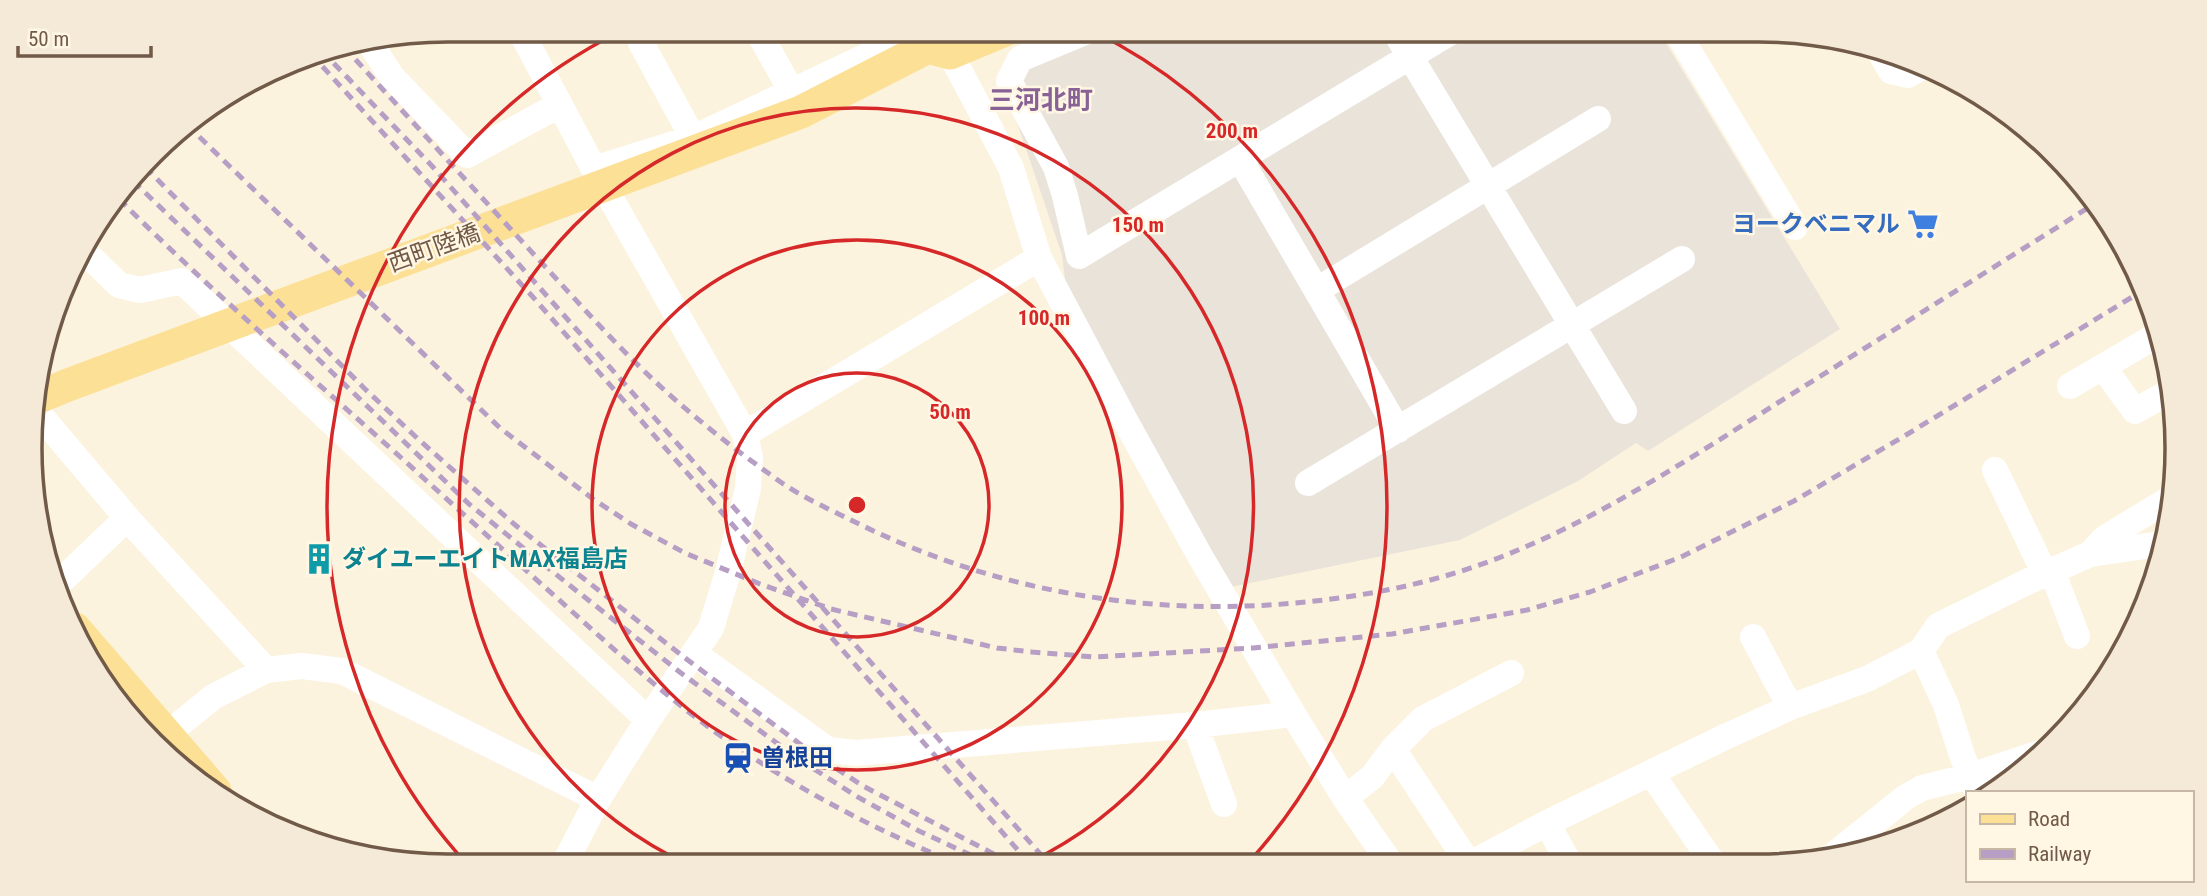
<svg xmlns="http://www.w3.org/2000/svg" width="2207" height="896" viewBox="0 0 2207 896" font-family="'Roboto Condensed','Noto Sans JP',sans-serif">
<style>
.industrial{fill:#eae3da}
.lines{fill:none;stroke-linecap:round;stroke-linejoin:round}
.minor{stroke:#fff;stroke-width:26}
.major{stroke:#fbe096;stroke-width:33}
.rail{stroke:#b69ec4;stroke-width:5;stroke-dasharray:10 7;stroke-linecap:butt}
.ring{fill:none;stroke:#d62828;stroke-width:3.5}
.labels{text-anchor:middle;stroke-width:5;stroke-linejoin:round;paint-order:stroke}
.shop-label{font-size:24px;font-weight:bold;fill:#366cbe;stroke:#fff7e4;text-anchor:end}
.street-label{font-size:24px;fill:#715a47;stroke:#fff7e4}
.culture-label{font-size:24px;font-weight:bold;fill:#0d838f;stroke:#fff7e4;text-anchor:start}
.transit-label{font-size:24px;font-weight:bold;fill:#164399;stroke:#fff7e4;text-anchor:start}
.neighbourhood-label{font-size:26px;font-weight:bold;fill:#896295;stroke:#fff7e4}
.rim{fill:none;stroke:#715a47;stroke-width:3.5}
.centre{fill:#d62828;stroke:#fff7e4;stroke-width:3.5}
.ring-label{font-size:21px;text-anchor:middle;font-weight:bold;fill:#d62828;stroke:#fff7e4;stroke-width:5;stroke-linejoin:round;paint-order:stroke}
</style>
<rect width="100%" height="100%" fill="#fcf3de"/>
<path class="industrial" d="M1101,30H1658L1840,329L1648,451L1636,443L1578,481L1460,540L1226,588L1067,295L1062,255L1007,93L1025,63Z"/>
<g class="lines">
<path class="minor" d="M520,30L594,169L745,434L750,457L748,488L728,572L711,628L648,720L598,799L563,866
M757,30L791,90L798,105
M1090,30L1020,59L1009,81L1056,167L1065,196L1079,256L1454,30
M1394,30L1624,411
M1676,30L1795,227
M949,35L950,53L1011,168L1039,258L1126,422L1200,556L1293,714L1345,798L1391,864
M370,43L392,77L467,155L559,105
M641,43L693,138
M1878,49L1891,71L1908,75L1920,68
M1240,159L1398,430
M594,169L693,138L888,46
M82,249L119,285L140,290L182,281L648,720
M1317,290L1598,119
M2103,367L2135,411L2169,392
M2070,386L2154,337
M34,408L127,518L266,670
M745,434L1039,258
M1995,470L2045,574
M1308,483L1682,259
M2090,554L2160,544
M2052,571L2077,636
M58,584L127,518
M1753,637L1790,707
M1921,651L1946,705L1963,758L1977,791
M695,654L828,750L856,753L1195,725L1293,714
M1195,725L1224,804
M159,741L213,697L266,670L302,666L342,671L598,799
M1393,749L1469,864
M1651,773L1713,863
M1345,798L1372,777L1393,749L1423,719L1511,673
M1547,823L1569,863
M1830,858L1906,797L1922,788L1970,776L2043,752
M1470,864L1547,823L1727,736L1793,706L1867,679L1921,651L1938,626L2031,580L2090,554L2105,538L2166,501"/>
<path class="major" d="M928,47L950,53L1005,30
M34,399L68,385L801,112L928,47L946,30
M75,629L215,791"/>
<path class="rail" d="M344,47C409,118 474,189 539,260C588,313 636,368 692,414C720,438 751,461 782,483C804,498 831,510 855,522C996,592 1149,618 1306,602C1374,595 1442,581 1506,555C1601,517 1689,459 1776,404C1881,338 1986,272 2091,206
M322,51L432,166L1050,865
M311,54L532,296L1031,865
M187,125L500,428L593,499L631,524L685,553L760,584L831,609L997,648L1032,652L1095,657L1253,648L1392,634L1527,610L1590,592L1681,557L1794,501L1906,435L2142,291
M145,167L364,388L418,439L514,524L689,661L808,750L863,786L1015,865
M133,181L469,504L568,584L681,673L800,760L856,796L919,831L992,865
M119,199C211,291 310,376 407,463C463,514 520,565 576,615C631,665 687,715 749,755C814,798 889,836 961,865"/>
</g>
<g class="ring">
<circle cx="857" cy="505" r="132"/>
<circle cx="857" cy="505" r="265"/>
<path d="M689 865A397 397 0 1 1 1028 863"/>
<path d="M466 863A530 530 0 0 1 621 31M1093 31A530 530 0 0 1 1248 863"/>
</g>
<defs>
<symbol id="supermarket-bare" viewBox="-9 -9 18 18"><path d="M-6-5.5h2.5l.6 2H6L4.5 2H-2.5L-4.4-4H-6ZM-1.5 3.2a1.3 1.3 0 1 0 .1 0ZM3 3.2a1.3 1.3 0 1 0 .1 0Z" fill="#3f7fe0" stroke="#fff7e4" stroke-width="2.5" paint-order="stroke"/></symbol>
<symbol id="building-bare" viewBox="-9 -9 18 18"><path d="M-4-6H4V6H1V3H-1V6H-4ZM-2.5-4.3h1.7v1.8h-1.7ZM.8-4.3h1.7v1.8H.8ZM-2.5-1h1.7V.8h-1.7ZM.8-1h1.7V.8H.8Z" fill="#0f9aa8" stroke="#fff7e4" stroke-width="2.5" paint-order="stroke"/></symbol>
<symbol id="station-bare" viewBox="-9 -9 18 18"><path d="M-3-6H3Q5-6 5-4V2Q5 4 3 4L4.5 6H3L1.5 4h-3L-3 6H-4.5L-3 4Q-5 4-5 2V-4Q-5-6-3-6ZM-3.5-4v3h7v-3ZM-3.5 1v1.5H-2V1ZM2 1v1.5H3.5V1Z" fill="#1a4fb4" stroke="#fff7e4" stroke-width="2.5" paint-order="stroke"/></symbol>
</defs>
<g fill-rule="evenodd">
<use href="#supermarket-bare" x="1901" y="202" width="44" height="44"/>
<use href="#building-bare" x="297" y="537" width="44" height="44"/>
<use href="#station-bare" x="716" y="736" width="44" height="44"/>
</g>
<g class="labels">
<g class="shop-label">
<text x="1900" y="232">ヨークベニマル</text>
</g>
<g class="street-label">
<text transform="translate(434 248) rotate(-20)" y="8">西町陸橋</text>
</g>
<g class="culture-label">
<text x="342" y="567">ダイユーエイトMAX福島店</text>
</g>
<g class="transit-label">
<text x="761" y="766">曽根田</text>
</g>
<g class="neighbourhood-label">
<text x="1041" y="109">三河北町</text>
</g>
</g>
<path d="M0 0H2207V896H0ZM448 42H1759A406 406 0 0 1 2165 448V448A406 406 0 0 1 1759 854H448A406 406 0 0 1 42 448V448A406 406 0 0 1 448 42Z" fill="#f4ead7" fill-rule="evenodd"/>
<path class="rim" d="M448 42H1759A406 406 0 0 1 2165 448V448A406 406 0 0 1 1759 854H448A406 406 0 0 1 42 448V448A406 406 0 0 1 448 42Z"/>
<circle cx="857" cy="505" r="10" class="centre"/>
<g class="ring-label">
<text x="1232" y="138">200 m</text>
<text x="1138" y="232">150 m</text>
<text x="1044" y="325">100 m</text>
<text x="950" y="419">50 m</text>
</g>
<rect x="1966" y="791" width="228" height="91" fill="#fff7e4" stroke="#c6b8a5" stroke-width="2"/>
<rect x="1980" y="814" width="35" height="10" fill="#fbe096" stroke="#c6b8a5" stroke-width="2"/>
<text x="2028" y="826" font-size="21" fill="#715a47">Road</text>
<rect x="1980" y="849" width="35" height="10" fill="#b69ec4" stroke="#c6b8a5" stroke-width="2"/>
<text x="2028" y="861" font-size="21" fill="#715a47">Railway</text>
<path d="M18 46v10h133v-10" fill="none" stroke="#715a47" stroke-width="3.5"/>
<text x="28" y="46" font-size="21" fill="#715a47" stroke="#fff7e4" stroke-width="5" paint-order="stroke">50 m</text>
</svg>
